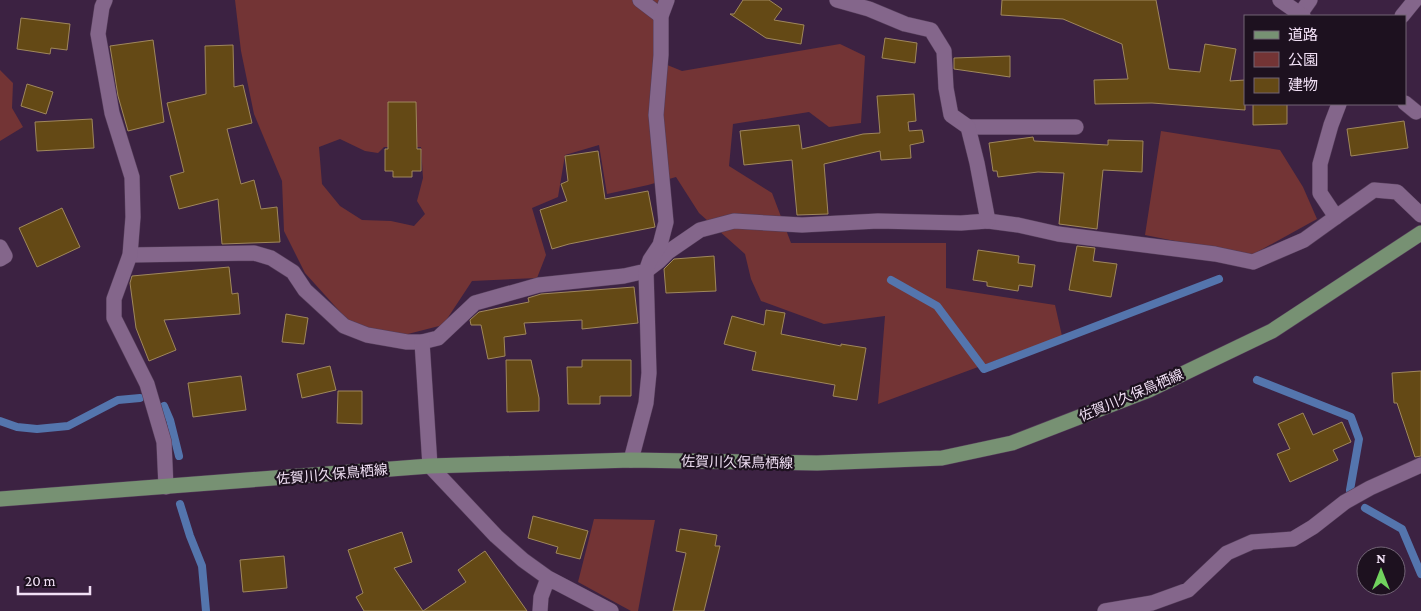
<svg xmlns="http://www.w3.org/2000/svg" width="1421" height="611" viewBox="0 0 1421 611" font-family="'Crimson Pro','Noto Sans JP',serif">
<style>
.green{fill:#733435;fill-rule:evenodd}
.lines{fill:none;stroke-linecap:round;stroke-linejoin:round}
.stream{stroke:#5475ad;stroke-width:8}
.building{fill:#644915;stroke:#9f875c}
.lane-casing{stroke:#543d59;stroke-width:16}
.street-casing{stroke:#543d59;stroke-width:16}
.primary-casing{stroke:#543d59;stroke-width:16}
.lane{stroke:#84668b;stroke-width:15}
.street{stroke:#84668b;stroke-width:15}
.primary{stroke:#779173;stroke-width:15}
.labels{text-anchor:middle;stroke-width:4.5;stroke-linejoin:round;paint-order:stroke}
.street-label{font-size:14px;fill:#f1e0f5;stroke:#1d111f}
</style>
<rect width="100%" height="100%" fill="#3c2242"/>
<path class="green" d="M235,0H660L656,6L655,60L682,71L840,44L865,56L861,123L829,127L809,112L733,124L729,166L772,193L791,243H946V288L1055,305L1062,336L878,404L885,316L824,324L761,301L751,279L745,254L699,213L676,177L648,185L607,194L599,145L565,155L558,197L532,208L546,255L537,278L472,281L443,325L400,336L352,325L305,273L284,231L282,181L254,114L241,51ZM340,139L365,151L378,153L384,147H421L423,178L417,201L425,214L414,226L391,221L362,220L340,206L322,184L319,147Z
M0,70L13,83L12,108L23,127L0,141Z
M1161,131L1280,150L1303,187L1317,219L1250,256L1145,235Z
M594,519L655,520L638,611H631L578,582Z"/>
<g class="lines">
<path class="stream" d="M891,280L937,306L984,369L1219,279
M1257,380L1351,417L1359,439L1350,490
M164,406L170,420L179,456
M0,421L17,427L37,429L68,426L118,400L140,398
M180,504L190,536L202,566L206,611
M1365,508L1402,529L1421,574"/>
</g>
<path class="building" d="M743,0H769L782,9L774,20L804,25L801,44L766,38L730,14H734Z
M1002,0H1156L1169,69L1200,72L1205,44L1236,49L1230,81L1245,80V110L1152,103L1095,104L1094,80L1128,79L1122,44L1063,19L1001,15Z
M21,18L70,24L67,50L51,48L50,54L17,49Z
M885,38L917,43L915,63L882,58Z
M153,40L164,122L128,131L118,96L110,46Z
M233,45L234,87L243,85L252,123L227,129L241,184L254,180L261,209L277,207L280,242L222,244L218,199L179,209L170,176L184,172L167,103L206,94L205,46Z
M1010,56V77L954,69V58Z
M27,84L53,92L46,114L21,106Z
M914,94L916,121L908,122L909,131L922,130L924,142L910,145L911,158L881,160L880,151L824,164L828,214L797,215L792,160L744,165L740,131L799,125L802,149L863,134L880,133L877,96Z
M388,102H416L417,149H421V171H412V177H393V171H385V149H388Z
M1253,104H1287V124L1253,125Z
M92,119L94,148L37,151L35,122Z
M1404,121L1408,148L1351,156L1347,129Z
M1033,137L1034,141L1108,145V140L1143,141L1142,172L1103,170L1097,229L1059,224L1064,173L1038,172L998,177L997,171H993L989,143Z
M598,151L605,199L648,191L655,227L569,244L552,249L540,210L567,201L561,184L568,181L565,156Z
M62,208L80,247L37,267L19,228Z
M1077,246L1095,248L1093,261L1117,264L1111,297L1069,290Z
M978,250L1019,256L1018,263L1035,265L1032,287L1019,285L1018,291L987,286V282L973,280Z
M714,256L716,291L666,293L664,269L674,259Z
M229,267L232,294L238,293L240,314L164,320L176,350L149,361L136,328L130,283L132,276Z
M634,287L638,323L582,329V320L524,323L526,334L504,337L505,356L488,359L481,325H471L470,320L479,312L529,302L528,298L541,294Z
M766,310L785,313L781,334L841,346V344L866,348L857,400L833,396L835,385L752,370L756,352L724,344L732,316L764,325Z
M286,314L308,318L304,344L282,342Z
M506,360H531L539,398V411L507,412Z
M582,360H631V396H600V404H568L567,367H582Z
M330,366L336,390L302,398L297,374Z
M1421,371V456L1415,457L1397,403H1394L1392,373Z
M241,376L246,410L193,417L188,383Z
M338,391H362V424L337,423Z
M1303,413L1313,435L1342,422L1351,442L1333,450L1338,460L1290,482L1277,454L1290,449L1278,424Z
M533,516L588,531L580,559L556,553L558,547L528,538Z
M680,529L717,535L715,546H720L704,611H673L686,553L676,551Z
M402,532L412,562L394,568L423,611L466,582L458,570L485,551L527,611H364L356,597L363,593L348,550Z
M284,556L287,588L243,592L240,560Z"/>
<g class="lines">
<defs>
<path id="lane" d="M640,0L661,16
M1300,14L1310,0
M1405,103L1416,112
M968,127H1076
M130,255L254,253L271,258L293,272L305,290L344,326L367,335L407,342H422L438,338L475,303L539,285L624,276L646,271L659,261L668,252L700,230L734,221L802,225L878,221L961,223L988,221L1018,225L1058,234L1215,254L1253,262L1304,240L1336,217"/>
<path id="street" d="M105,0L102,7L98,34L112,113L132,177L133,217L130,255L114,299V318L147,384L164,442L166,487
M837,0L869,9L905,24L931,30L944,51L946,88L951,115L968,127L977,163L988,221
M1280,0L1303,16
M1402,16L1415,0
M1339,104L1331,125L1320,164V193L1336,217L1374,190L1397,192L1421,215
M0,247L5,256L0,259
M422,342L430,466L496,536L523,560L548,578L611,611
M631,460L646,403L649,373L646,271L650,260L660,245L666,222L656,115L661,55V16L667,0
M540,611L541,597L548,578
M1105,611L1152,603L1188,590L1227,553L1252,542L1293,539L1313,527L1345,502L1370,488L1421,465"/>
<path id="primary" d="M0,499L430,466L631,460L817,463L942,458L1012,443L1149,390L1272,331L1421,233"/>
</defs>
<use href="#lane" class="lane-casing"/>
<use href="#street" class="street-casing"/>
<use href="#primary" class="primary-casing"/>
<use href="#lane" class="lane"/>
<use href="#street" class="street"/>
<use href="#primary" class="primary"/>
</g>
<g class="labels">
<g class="street-label">
<text transform="translate(1131 395) rotate(-23)" y="5">佐賀川久保鳥栖線</text>
<text transform="translate(737 462) rotate(1)" y="5">佐賀川久保鳥栖線</text>
<text transform="translate(332 474) rotate(-5)" y="5">佐賀川久保鳥栖線</text>
</g>
</g>
<rect x="1244" y="15" width="162" height="90" fill="#1d111f" stroke="#726475"/>
<rect x="1254" y="31" width="25" height="8" fill="#779173" stroke="#726475"/>
<text x="1288" y="40" font-size="15" fill="#f1e0f5">道路</text>
<rect x="1254" y="52" width="25" height="15" fill="#733435" stroke="#726475"/>
<text x="1288" y="65" font-size="15" fill="#f1e0f5">公園</text>
<rect x="1254" y="78" width="25" height="15" fill="#644915" stroke="#726475"/>
<text x="1288" y="90" font-size="15" fill="#f1e0f5">建物</text>
<g transform="translate(1381 571)"><circle r="24" fill="#1d111f" stroke="#726475"/>
<path d="M0-4L9 19L0 12L-9 19Z" fill="#71d35e"/>
<text y="-8" font-size="14" font-weight="bold" text-anchor="middle" fill="#f1e0f5">N</text>
</g>
<path d="M18 586v8h72v-8" fill="none" stroke="#f1e0f5" stroke-width="2.5"/>
<text x="25" y="586" font-size="15" fill="#f1e0f5" stroke="#1d111f" stroke-width="4" paint-order="stroke">20 m</text>
</svg>
